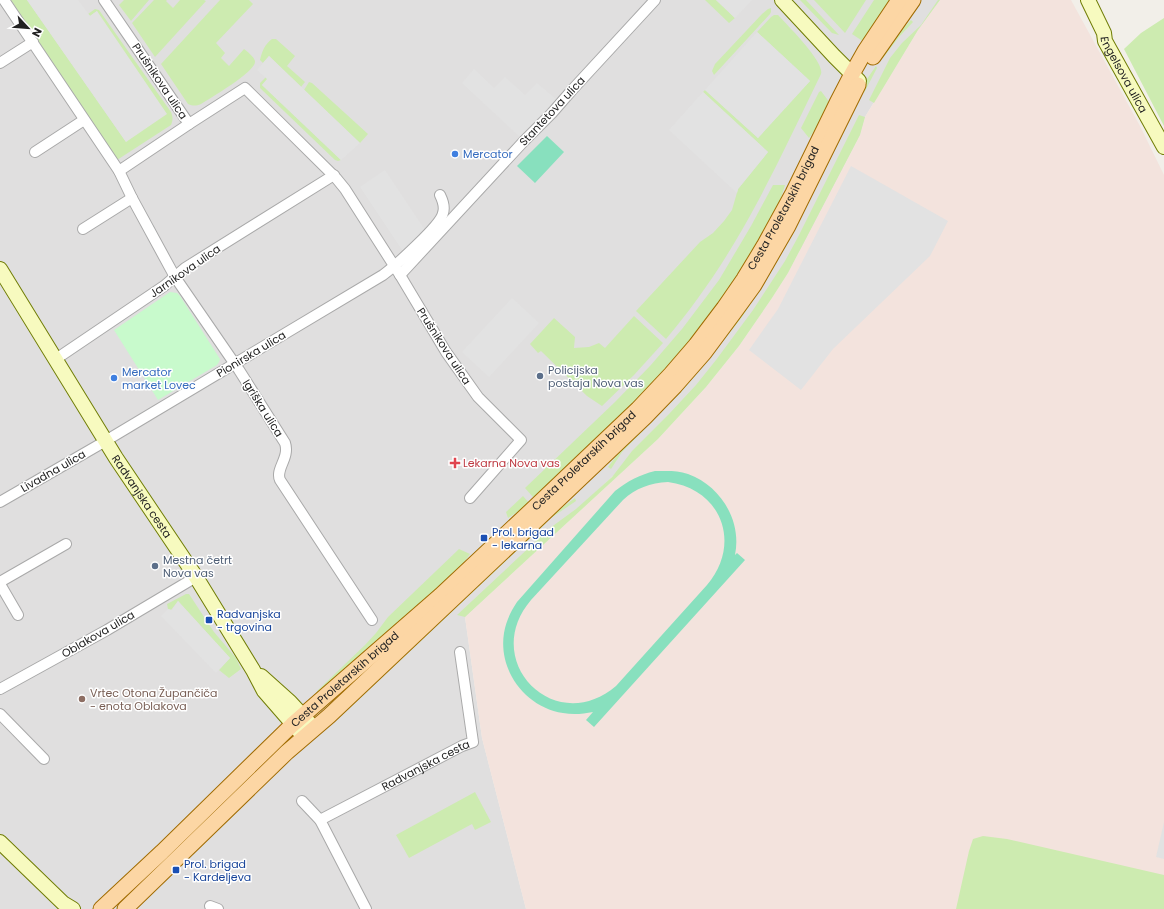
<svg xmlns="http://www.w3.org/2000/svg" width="1164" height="909" viewBox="0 0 1164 909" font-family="Poppins,sans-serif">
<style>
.residential{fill:#e0dfdf}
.military{fill:#f3e3dd}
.grass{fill:#cdebb0}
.park{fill:#c8facc}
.pitch{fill:#88e0be;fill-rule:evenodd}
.parking{fill:#e2e2e2}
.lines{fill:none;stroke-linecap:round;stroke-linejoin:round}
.street-casing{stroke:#a9a9a9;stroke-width:12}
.secondary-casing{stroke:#707d05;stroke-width:16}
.primary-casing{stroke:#a06b00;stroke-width:17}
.street{stroke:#fff;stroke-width:10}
.secondary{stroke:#f7fabf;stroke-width:14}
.primary{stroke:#fcd6a4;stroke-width:15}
.shop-dot{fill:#3f7fe0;stroke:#fff;stroke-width:1.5}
.service-dot{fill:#5c6f8a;stroke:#fff;stroke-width:1.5}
.health-dot{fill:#e0444e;stroke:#fff;stroke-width:1.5}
.transit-dot{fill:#1a4fb4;stroke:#fff;stroke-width:1.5}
.education-dot{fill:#8d6e63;stroke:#fff;stroke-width:1.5}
.labels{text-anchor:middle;stroke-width:3;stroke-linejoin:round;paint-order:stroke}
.street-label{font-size:11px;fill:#222;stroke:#fff}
.shop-label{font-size:11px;fill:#366cbe;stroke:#fff;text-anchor:start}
.service-label{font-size:11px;fill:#4e5e75;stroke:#fff;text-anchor:start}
.health-label{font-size:11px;fill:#be3a42;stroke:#fff;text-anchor:start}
.transit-label{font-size:11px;fill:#164399;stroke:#fff;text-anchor:start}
.education-label{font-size:11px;fill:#785e54;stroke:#fff;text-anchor:start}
</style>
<rect width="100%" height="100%" fill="#f2efe9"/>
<path class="residential" d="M0,0H940L918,30L865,117L860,135L802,247L706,387L465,617L482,738L526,909H0Z"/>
<path class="military" d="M940,0H1071L1140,126L1164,175V909H526L482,738L465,617L658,439L706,387L739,346L772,298L788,273L860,135L865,117L918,30Z"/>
<path class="grass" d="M11,0H27L126,142L97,11L90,16L88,14L95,9L99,10L171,112C173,117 173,120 171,125L117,160Z
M124,0H149L131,21L119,5Z
M154,0H167L166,1L173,8L180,0H204L206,1L155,57L132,23Z
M220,0H249L253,4L216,43L225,53L221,58L229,66L244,49C248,52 254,57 255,61C257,71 210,98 201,104C196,106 193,106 188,104L161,64Z
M705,0H716L735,18L729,23Z
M800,0H806L839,35L832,33Z
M814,0H866L845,33Z
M874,0H893L864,42L852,34Z
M938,0H940L918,30L874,103L869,100L890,58L902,43L921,25Z
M771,8V12L770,14L714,75L712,71L715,64L762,14L768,9Z
M774,15H778C787,25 825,62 821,74C800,117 780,160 757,203C732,250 701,298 666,339L636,311L700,242L713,233L724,221L732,210L738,189L768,152L703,92L705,90L758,138L810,81L757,32L771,17Z
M1164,18V126L1124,49L1141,33Z
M911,20L913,22L899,37L883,58L881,57L889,44Z
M272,39H276L295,56L287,66L305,82L301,87L269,56L263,63L260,60C262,51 265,44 272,39Z
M876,66L877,68L864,93C862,83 871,74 876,66Z
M266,77L268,79L262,85L341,160L338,161L335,160L260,88V83Z
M309,82L312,83L368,134L360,143L304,90Z
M821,91L830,103L824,117L809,138L801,128L819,92Z
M859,115L865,117L860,135L788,273L772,298L739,346L706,387L658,439L465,617L457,615L550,528L576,509L612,477L619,468L632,451L669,414L696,385L716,360L753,310L785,261L798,237Z
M844,125L846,127L793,233L770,274L742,317L705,364L680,393L622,452L611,469L608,467L627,442Z
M773,185H785L776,214L713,315L649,391L535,499L532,496L525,488L615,402L650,366L682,329L719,280L751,226Z
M634,316L663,343L634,375L602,406L587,396L541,351L538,353L530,344L554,318L575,337L574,348L589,347L599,343L605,348Z
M523,496L530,504L508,518L506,512Z
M575,498L576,501L551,518L549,517Z
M544,520L546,523L338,719L336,716Z
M459,549L470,554L458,571L315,696L316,693L318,690L365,645L376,633L388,617Z
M186,594H189L214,632L236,658L241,669L229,678L219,670L230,658L178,601L171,610L168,609L167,604Z
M475,792L491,822L475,830L472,824L409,858L396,835Z
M983,836L1007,839L1164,875V909H956L969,851L973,839Z"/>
<path class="park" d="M170,292L177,293L180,296L220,359L219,362L217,365L158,400L114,330Z"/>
<path class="pitch" d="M547,136L564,152L535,183L517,166Z
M655,471C666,471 677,470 688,474C721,486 742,521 735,555L737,553L745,560L594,727L586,720L593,712C583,714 573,715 563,713C525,707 498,670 504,633C506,621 511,611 517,602L615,491C628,481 639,475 655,471ZM668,482C722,489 742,544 707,585L616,686C555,738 479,661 531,600L623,500C636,488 650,483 668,482Z"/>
<path class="parking" d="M27,0H78L90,16L97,11L167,114L126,142Z
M716,0H752L735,18Z
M757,32L810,81L758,138L705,90Z
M269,56L360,143L341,160L262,85L267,79L257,70Z
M474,69L494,88L505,77L525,95L537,83L557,100L520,137L462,83Z
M703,92L768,152L738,189L737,193L669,130Z
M851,166L948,221L930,256L833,349L801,390L749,350L778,309Z
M385,170L429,236L404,253L360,187Z
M512,298L539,323L489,377L462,352Z
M178,601L230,658L216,673L161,616L168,609L172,610Z
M1164,822V859L1156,857Z"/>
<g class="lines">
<defs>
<g id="street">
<path d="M4,0L119,171L132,198L175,277L239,370L285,443C290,458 275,469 280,480L372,620"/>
<path d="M104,0L189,124L245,88L336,178L345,189L400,275L446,352L478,397L521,440L470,498"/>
<path d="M0,63L33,42"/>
<path d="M35,152L84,120"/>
<path d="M119,171L189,124"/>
<path d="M83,229L132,198"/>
<path d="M400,275L524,141L552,113L572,90L655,0"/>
<path d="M56,359L164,286L185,268L334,175"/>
<path d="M0,502L97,446L383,275C395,266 441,225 443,213C445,207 443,201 440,195"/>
<path d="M0,582L66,544"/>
<path d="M0,584L18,615"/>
<path d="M0,689L107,630L196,577"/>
<path d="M0,714L44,759"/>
<path d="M302,801L320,820L366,909"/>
<path id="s1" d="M320,820L462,746L473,742L460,652"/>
<path d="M210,906L218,909"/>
</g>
<g id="secondary">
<path d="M782,0L834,56L859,81"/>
<path id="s2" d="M1088,0L1104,33L1105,41L1164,147"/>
<path id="s3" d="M0,269L116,458L196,577L253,670L264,691L304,737"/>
<path d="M261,676L290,702L314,728"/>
<path d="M0,842L63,903L73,909"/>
</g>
<g id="primary">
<path d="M873,57L913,0"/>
<path id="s4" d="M101,909L162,852L292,725L440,596L536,506L638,409L671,374L696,345L724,308L744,279L764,246L793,193L837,103L852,74L865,51L899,0"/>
<path d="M125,909L287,752L329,716L543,514L645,417L675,386L704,353L733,314L754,285L788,226L858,85"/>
</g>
</defs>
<use href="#street" class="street-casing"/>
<use href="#secondary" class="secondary-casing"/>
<use href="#primary" class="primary-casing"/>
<use href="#street" class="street"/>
<use href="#secondary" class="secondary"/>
<use href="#primary" class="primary"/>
</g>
<g class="shop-dot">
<circle cx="455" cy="154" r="4"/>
<circle cx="114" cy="378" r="4"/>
</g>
<g class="service-dot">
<circle cx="540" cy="376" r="4"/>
<circle cx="155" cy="566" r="4"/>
</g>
<path class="health-dot" d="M453 457h4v4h4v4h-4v4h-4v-4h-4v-4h4z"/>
<g class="transit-dot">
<rect x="480" y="534" width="8" height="8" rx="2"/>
<rect x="205" y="616" width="8" height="8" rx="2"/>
<rect x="172" y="866" width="8" height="8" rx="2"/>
</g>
<circle class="education-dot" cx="82" cy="699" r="4"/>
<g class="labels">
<g class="street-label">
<text dy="4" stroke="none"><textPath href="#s2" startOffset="83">Engelsova ulica</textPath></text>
<text transform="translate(160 81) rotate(56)" y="4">Prušnikova ulica</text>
<text transform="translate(552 111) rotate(-47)" y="4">Stantetova ulica</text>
<text dy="4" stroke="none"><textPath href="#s4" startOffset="983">Cesta Proletarskih brigad</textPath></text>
<text transform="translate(185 271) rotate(-35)" y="4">Jarnikova ulica</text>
<text transform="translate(444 346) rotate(57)" y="4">Prušnikova ulica</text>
<text transform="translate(251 354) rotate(-31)" y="4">Pionirska ulica</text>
<text transform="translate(263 408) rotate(58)" y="4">Igriška ulica</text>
<text dy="4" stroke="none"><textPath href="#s4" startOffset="659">Cesta Proletarskih brigad</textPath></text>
<text transform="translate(53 471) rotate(-30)" y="4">Livadna ulica</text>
<text dy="4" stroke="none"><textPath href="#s3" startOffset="268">Radvanjska cesta</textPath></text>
<text transform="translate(98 634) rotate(-30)" y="4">Oblakova ulica</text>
<text dy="4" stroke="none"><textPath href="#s4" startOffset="335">Cesta Proletarskih brigad</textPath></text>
<text dy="4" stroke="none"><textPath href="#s1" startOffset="119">Radvanjska cesta</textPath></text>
</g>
<g class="shop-label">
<text x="463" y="158">Mercator</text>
<text x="122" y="376">Mercator<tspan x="122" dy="13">market Lovec</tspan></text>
</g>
<g class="service-label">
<text x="548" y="374">Policijska<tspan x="548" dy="13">postaja Nova vas</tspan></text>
<text x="163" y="564">Mestna četrt<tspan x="163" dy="13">Nova vas</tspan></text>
</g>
<g class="health-label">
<text x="463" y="467">Lekarna Nova vas</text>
</g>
<g class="transit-label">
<text x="492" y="536">Prol. brigad<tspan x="492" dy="13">- lekarna</tspan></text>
<text x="217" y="618">Radvanjska<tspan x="217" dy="13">- trgovina</tspan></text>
<text x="184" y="868">Prol. brigad<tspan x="184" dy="13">- Kardeljeva</tspan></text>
</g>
<g class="education-label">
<text x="90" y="697">Vrtec Otona Župančiča<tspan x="90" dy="13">- enota Oblakova</tspan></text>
</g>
</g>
<g transform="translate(28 28) rotate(116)" stroke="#ffffff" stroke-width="3" paint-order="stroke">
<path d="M0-3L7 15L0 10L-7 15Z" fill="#222222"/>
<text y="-6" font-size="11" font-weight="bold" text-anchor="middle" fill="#222222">N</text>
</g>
</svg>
